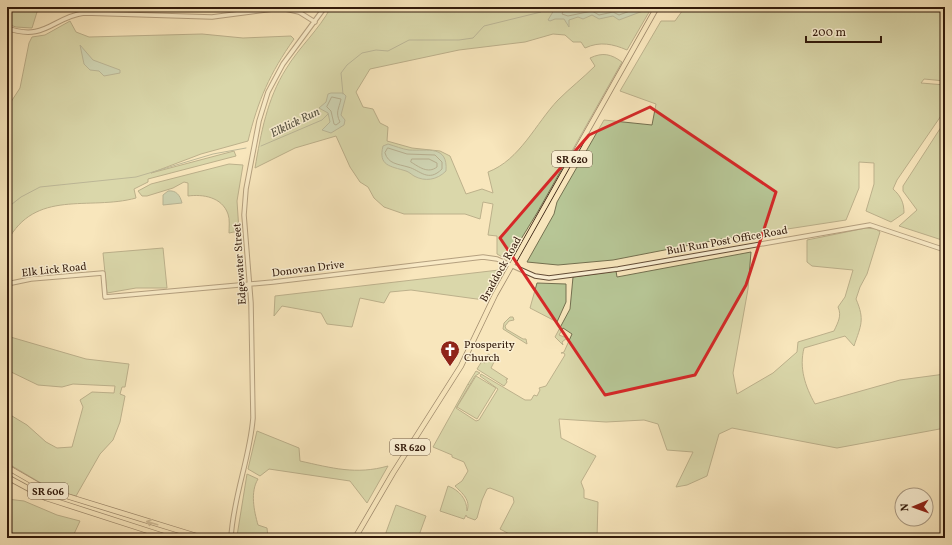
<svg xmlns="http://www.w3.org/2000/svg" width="952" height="545" viewBox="0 0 952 545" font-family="Vollkorn,serif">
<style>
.green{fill:#b7c696;stroke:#747050}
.water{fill:#9fc0aa;stroke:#737e6a}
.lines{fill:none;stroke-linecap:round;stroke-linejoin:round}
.shore{stroke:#686d5a;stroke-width:1}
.stream{stroke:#737e6a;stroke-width:1}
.tertiary-casing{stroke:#644d37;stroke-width:5.5}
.primary-casing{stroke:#321a0b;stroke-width:6}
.tertiary{stroke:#faefd3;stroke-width:3.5}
.primary{stroke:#f8e6bc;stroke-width:4.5}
.oneway{stroke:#9f8a6c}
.marked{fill:none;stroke:#d62828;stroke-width:3;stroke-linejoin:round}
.labels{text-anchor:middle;stroke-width:3;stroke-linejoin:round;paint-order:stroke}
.shield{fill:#faefd3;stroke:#6e5a47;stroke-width:1}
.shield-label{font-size:10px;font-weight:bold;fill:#321a0b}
.street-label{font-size:11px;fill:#321a0b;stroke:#faefd3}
.poi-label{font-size:11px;fill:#321a0b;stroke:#faefd3;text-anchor:start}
.water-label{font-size:12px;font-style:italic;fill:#585443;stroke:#faefd3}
</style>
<rect width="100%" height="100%" fill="#f8e6bc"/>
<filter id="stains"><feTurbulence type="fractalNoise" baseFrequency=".005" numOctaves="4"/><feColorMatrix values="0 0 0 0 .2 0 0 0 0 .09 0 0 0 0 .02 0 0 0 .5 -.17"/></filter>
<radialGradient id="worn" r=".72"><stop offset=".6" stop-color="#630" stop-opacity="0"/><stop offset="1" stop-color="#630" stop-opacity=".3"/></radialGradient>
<path class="green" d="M7,7H33L37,12L32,28L16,27L7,24Z
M331,7H652L627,50C613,44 600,41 585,48L581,42H573L565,35L553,34L525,42L459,50L370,69L356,92L363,107L373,109L380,123L388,127L387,141L412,148L440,151L450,156L466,194L482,189L493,193L488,172C520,160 536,123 558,100C570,88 583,78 595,66L590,58C603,52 611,54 622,62L537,213L510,257L506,259L497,254V236L488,235L493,204L483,202L480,219L465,214H404L384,207L374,198L368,187L360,182L350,167L336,136L295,148L255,168C261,133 267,99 286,69C299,47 319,30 331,7Z
M685,7H945V81L924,79L921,83L945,85V110L897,180L893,189C901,196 904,203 904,213L891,222L866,211L874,184V163L859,162V188L846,220L716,240L613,260L558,265L527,262L554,214L557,202L604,120L652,125L656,104L620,91L661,21H675Z
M70,21L76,32L89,37L202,34L243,38L291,36L294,39C270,73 258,100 248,141L201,154L151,173L234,151L236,156L148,179V182L134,189L136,198C89,211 35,188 7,242V108L20,88L29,43L32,37L45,35Z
M945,121V241L899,226L917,210L903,191V186Z
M229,164L243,165L237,201L239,231L229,233C229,227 230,219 228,214C222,197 203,194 188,196V183L184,182L173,188L147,196H142L138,191L151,184Z
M866,228L876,229L880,232L867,274L860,287L856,299C865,320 861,325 854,346L845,336L804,348C799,368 805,386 815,404L900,380L945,374V428L837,448L732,428L719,434L707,476L687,485L676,487L693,452L667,450L658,424L644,420L606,422L559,419L561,438L596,456L581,482L584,490V498L598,502L597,538H517L500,529L514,502L513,497L490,488L487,489L482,500L477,518L475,520L467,517L466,515L464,519L440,511L448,486C459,490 467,499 467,511C471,500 462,493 455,486L462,481L468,471L464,462L452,457V455L433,447L468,384L469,385L468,384L476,371L480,373L475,376L456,408L476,421L479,420L498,389L480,376L481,374L525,400H531L534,395L537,396L540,390L539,388L546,386L565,355L564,353H561L564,352L572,334L563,328L559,335L567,338L562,342L563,345L555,337L570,309L573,277L616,271L617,277L751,252L748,289L733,373L737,394L773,373L797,352L798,342L834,331C838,322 842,316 838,307L845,297L853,270L812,266L807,262V240Z
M163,248L167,288H136L107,293L103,253Z
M499,270L484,300L411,290L390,292L384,303L360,298L352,327L327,324L321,313L282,306L274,316L275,296Z
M537,283L566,284V302L557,322L530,308Z
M510,317H513L514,320L509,321L505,326L506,329L523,339H526L527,344L503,329L504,323Z
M7,336L86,359L129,364L125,387H122L120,394L125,396L120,422L113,440L100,454L76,496L51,489L7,463V413L27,425L46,442L57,448L72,447L83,407L80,400L92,392L114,393L115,386L73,384L62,387L38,385L7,370Z
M488,354L491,356L489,360L494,362L491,368L508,379H506L507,382L504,386L477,369L482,361L485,363L482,361Z
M476,376L496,388L477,419L457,407Z
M257,431L299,448L300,461C332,468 356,475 388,466L367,503L350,481L269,469L260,476L248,469Z
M247,474L258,479C250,492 254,511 258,525L267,528L268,538L237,536Z
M7,499L24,501L57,515L80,521L74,534L70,538H7Z
M396,505L426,516L418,538H384Z"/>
<path class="water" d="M564,7H647L643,11L619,20L613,16L599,19L592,15L583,19L578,17L569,20V27L564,19H555L550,21L548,20L554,10Z
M80,45L93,60L120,70V73L104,76L99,71L90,70L84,64Z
M331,93H343L346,96L341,115L345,120L344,125L331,133L322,130L330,122L328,113L319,108L326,102L328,94Z
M388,144C395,146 402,149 409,150C428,151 448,145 446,171C437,180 425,182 414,176C411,174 409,172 406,171C390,166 378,166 383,146Z
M168,191C176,190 180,195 182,203L163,205V195Z"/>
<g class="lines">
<path class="shore" d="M565,7L562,14L568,16L592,11L599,15L613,12L619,15L641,7
M332,97L341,99C339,109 335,112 340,122L336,125L334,124L331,111L327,107Z
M388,148L407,154L435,155L442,162V169C428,183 420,170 408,167C398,164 388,164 385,153Z
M412,159H429L437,163V167C428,174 419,167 411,162Z"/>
<path class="stream" d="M343,94L341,73L347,65L362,53L376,50L388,51L409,40H459L473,38L484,26L541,12L546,7
M261,146L322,120L328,114
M7,208L21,197L40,187L136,177L213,154L246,148"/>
<defs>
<path id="tertiary" d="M7,28C45,42 53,17 84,13L212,17L281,8L299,12L315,22
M7,284L31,279L103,273L105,297L273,282L483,257L497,259L535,276L549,278L618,269L870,225L945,250
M231,538C233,497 250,458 253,418L251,303L244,215L246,189L259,121L268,92L283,64L325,7"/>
<path id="primary" d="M7,467L47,490L203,538
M7,477L46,498L170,538
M355,538L393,473L461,366L495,295L657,7"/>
</defs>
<use href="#tertiary" class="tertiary-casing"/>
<use href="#primary" class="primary-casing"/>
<use href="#tertiary" class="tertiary"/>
<use href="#primary" class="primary"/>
</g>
<defs><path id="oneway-shaft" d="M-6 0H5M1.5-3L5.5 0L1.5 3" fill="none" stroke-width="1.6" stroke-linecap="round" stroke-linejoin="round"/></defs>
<use class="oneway" href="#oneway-shaft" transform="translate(152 523) rotate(-164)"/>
<path d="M0 0H952V545H0ZM650,107L776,192L746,285L695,375L605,395L500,238L589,135Z" fill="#f8e6bc" fill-opacity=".55" fill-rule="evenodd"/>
<path class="marked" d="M650,107L776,192L746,285L695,375L605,395L500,238L589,135Z"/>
<defs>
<symbol id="church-pin" viewBox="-11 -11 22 30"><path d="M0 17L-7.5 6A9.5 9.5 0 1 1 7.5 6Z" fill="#8f2418" stroke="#faefd3"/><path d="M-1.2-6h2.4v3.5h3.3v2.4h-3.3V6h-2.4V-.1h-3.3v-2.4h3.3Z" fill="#fff"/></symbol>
</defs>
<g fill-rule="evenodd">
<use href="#church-pin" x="439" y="339" width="22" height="30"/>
</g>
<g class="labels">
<g class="shield">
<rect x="552" y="151" width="40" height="16" rx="3"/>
<rect x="390" y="439" width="40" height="16" rx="3"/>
<rect x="28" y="483" width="40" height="16" rx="3"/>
</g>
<g class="shield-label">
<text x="572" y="163">SR 620</text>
<text x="410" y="451">SR 620</text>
<text x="48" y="495">SR 606</text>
</g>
<g class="street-label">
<text transform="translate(727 240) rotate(-10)" y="4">Bull Run Post Office Road</text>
<text transform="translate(239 264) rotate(-94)" y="4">Edgewater Street</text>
<text transform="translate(308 268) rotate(-7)" y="4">Donovan Drive</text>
<text transform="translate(54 269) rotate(-6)" y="4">Elk Lick Road</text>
<text transform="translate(500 269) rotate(-61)" y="4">Braddock Road</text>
</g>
<g class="poi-label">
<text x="464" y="348">Prosperity<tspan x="464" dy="13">Church</tspan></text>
</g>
<g class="water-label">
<text transform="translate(295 122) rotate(-26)" y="4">Elklick Run</text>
</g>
</g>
<rect width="952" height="545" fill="none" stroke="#f8e6bc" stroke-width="24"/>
<rect x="8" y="8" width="936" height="529" fill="none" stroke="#321a0b" stroke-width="2"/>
<rect x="12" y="12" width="928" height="521" fill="none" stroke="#321a0b"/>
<g transform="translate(914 507) rotate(268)"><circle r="19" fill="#faefd3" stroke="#aa9a83"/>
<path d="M0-3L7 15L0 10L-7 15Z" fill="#8f2418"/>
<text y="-6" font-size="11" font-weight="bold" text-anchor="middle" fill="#321a0b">N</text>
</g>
<path d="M806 36v6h75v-6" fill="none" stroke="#321a0b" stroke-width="2"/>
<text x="812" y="36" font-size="12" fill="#321a0b" stroke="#faefd3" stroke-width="3" paint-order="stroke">200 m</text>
<rect width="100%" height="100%" filter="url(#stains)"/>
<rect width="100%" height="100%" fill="url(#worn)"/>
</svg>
